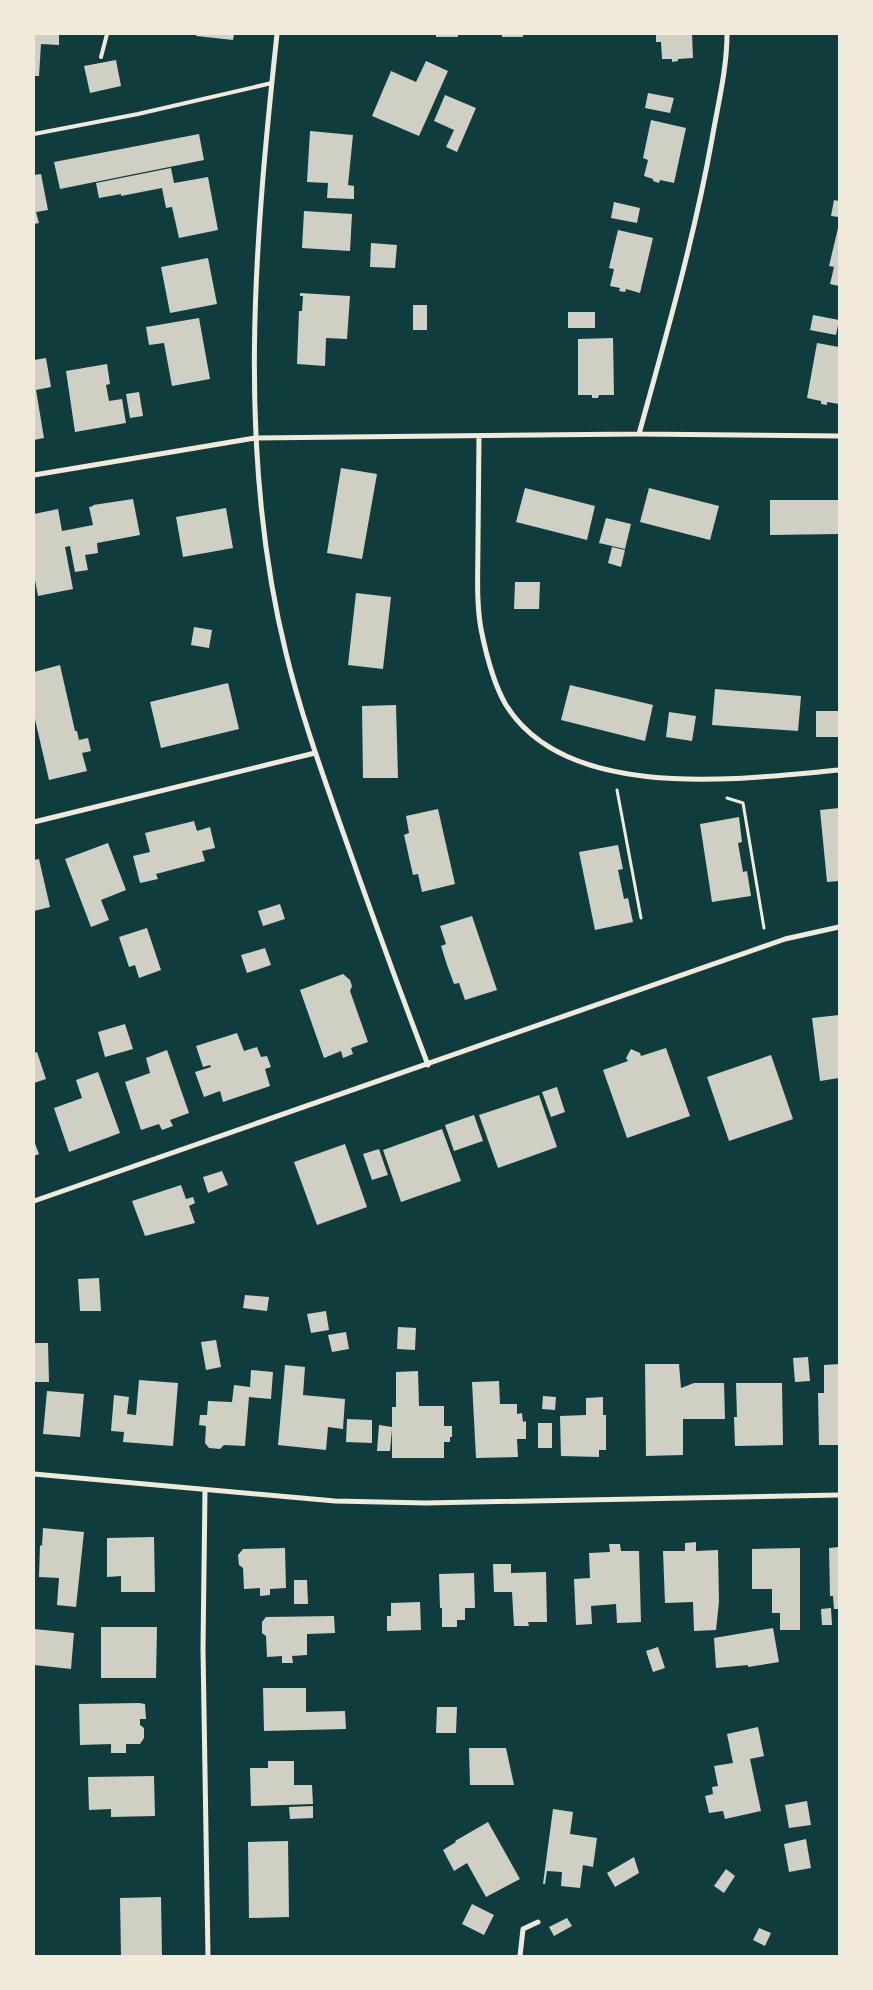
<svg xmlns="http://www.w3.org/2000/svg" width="873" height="1990" viewBox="0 0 873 1990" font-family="'IBM Plex Sans',sans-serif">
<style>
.building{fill:#cfcfc3}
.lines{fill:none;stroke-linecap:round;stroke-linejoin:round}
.path{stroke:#f1e9da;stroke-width:3}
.service{stroke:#f1e9da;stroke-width:4}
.minor{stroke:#f1e9da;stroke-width:5}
</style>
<rect width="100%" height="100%" fill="#0f3d3e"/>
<path class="building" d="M34,34H59V45L41,44L39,76H34Z
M196,34H234L233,40L196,36Z
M436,34H458V37H436Z
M502,34H523V37H502Z
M656,34H692L693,58L678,59V61L672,62V59H662L661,42H656Z
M116,60L121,86L90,93L84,66Z
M426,61L448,71L419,136L372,116L391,71L416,82Z
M648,93L674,98L670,113L645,108Z
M445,95L476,108L457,152L446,147L454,130L434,121Z
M651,120L686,128L674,183L660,180L659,183L653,181V179L644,176L648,160L643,158Z
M310,131L353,135L348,185L354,186V199L327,198L328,183L307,182Z
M199,134L204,160L60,189L54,162Z
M171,168L174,183L208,177L218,230L179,238L172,207L166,208L162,188L121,196V194L99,198L96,183Z
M41,174L48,210L36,212L39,223L34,224V175Z
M834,200L839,201V217L831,216Z
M614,202L640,208L637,223L611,218Z
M304,211L352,214L350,251L302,248Z
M838,228H839V286L830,284L834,267L829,266Z
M618,230L653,238L640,293L626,289L625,292L619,291L620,288L610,286L614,269L609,268Z
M371,243L397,245L395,268L370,267Z
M208,258L217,304L170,313L161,267Z
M300,293L350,296L347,339L326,338L325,366L297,364L299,311H302L303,296H300Z
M413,305H427V330H413Z
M568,312H595V328H568Z
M813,315L839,320L836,335L810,330Z
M199,318L210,379L172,386L164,343L149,345L146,327Z
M613,338L614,395H599L598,398H592V395H578V339Z
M817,343L839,347V404L827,402V405L821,404V401L807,398Z
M46,358L51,387L36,390L44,438L34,440V360Z
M107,364L110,384L106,385L109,401L122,399L126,423L75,432L66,371Z
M139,392L143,416L130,418L126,394Z
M341,468L377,474L362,559L327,553Z
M525,488L595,506L587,540L516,522Z
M649,488L719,506L710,540L640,522Z
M133,499L140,535L97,543L98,553L85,555L88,570L75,572L70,546L65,547L73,589L38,596L34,575V514L58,509L62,531L93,525L89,507L93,506V505Z
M770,500H839V534L770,535Z
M226,508L233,548L183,557L176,517Z
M606,518L631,524L625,549L599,543Z
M612,547L625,550L621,567L608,563Z
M515,582H540L539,609H514Z
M356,593L391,597L383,669L348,665Z
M194,627L212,630L209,648L191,645Z
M60,665L75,731H77L79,740L88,738L91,751L82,753L87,771L49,780L34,715V672Z
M228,683L239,729L161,748L150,702Z
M570,685L653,705L645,741L561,720Z
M715,689L801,696L798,731L712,725Z
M396,705L398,778H363L362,706Z
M816,711H839V737H816Z
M669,712L696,716L692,741L666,737Z
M839,808V881L827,882L820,810Z
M438,809L455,884L422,892L418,874L413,875L404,835L409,833L406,816Z
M739,817L742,842L738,843L743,872L747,871L751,896L712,902L700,824Z
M194,821L197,831L210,827L215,848L202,851L205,861L156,874L158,879L140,883L133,856L150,852L145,833Z
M108,843L126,890L101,900L109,920L91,927L65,859Z
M618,845L623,869L618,870L624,899L628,898L633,922L595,930L579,852Z
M39,859L50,907L34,911V860Z
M280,904L285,919L263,926L258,911Z
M472,916L497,990L465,1000L459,983L454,984L447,965L441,946L446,944L440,926Z
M147,928L161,970L139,978L135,965L129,967L119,937Z
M265,948L271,965L247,973L241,955Z
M343,974L350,980L352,986L350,991L368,1042L351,1048L353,1054L343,1058L341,1051L324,1058L300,990Z
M839,1015V1078L820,1081L812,1018Z
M125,1024L133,1049L105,1057L98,1032Z
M237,1033L244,1051L257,1047L261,1057L267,1056L271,1067L265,1069L270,1086L223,1102L220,1091L204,1097L195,1072L211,1067L210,1065L203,1067L196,1046Z
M666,1048L690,1116L627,1138L603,1070L628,1061L626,1058L631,1049L640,1053L641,1056Z
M167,1050L189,1113L170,1120L173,1126L162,1130L159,1124L141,1130L125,1082L150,1073L146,1058Z
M37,1052L46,1079L34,1083V1053Z
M771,1055L793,1119L729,1141L707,1077Z
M98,1072L120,1133L69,1152L54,1108L82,1098L76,1080Z
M557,1087L565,1112L551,1117L542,1092Z
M539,1095L557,1147L498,1168L479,1115Z
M474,1115L483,1141L454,1151L445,1125Z
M442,1129L461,1181L401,1202L383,1150Z
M34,1141L39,1154L34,1156Z
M345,1144L367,1207L317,1225L294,1162Z
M379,1149L388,1175L372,1180L363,1154Z
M222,1171L228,1185L208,1193L203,1177Z
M181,1185L186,1199L193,1197L195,1203L189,1206L195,1223L145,1236L132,1201Z
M99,1278L101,1311H80L78,1279Z
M245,1295L269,1297L267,1311L243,1308Z
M326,1311L329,1330L311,1333L307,1314Z
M398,1327L416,1328L415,1350L397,1349Z
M346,1332L349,1349L332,1352L328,1335Z
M216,1340L221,1367L206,1370L201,1342Z
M34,1343H48L49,1382H34Z
M808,1357L810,1381L795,1382L793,1358Z
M645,1364H679L681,1388L694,1383H724L725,1419H683V1455L646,1456Z
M839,1364V1445H819L818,1393H824V1365Z
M285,1365L305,1367L303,1395L345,1399L343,1429L328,1427L326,1450L278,1445Z
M251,1370L273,1372L271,1399L249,1397L245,1446L224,1445L220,1449L209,1448L205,1443L206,1426L199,1425L200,1415H207L208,1401L232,1402L234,1385L250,1387Z
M418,1371L419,1406H444V1426H452V1437H450V1442H444V1458H392V1429L390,1451H377L379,1425L392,1427V1407H396V1372Z
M139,1380L178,1383L173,1446L123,1442L124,1432L111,1431L114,1395L129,1397L127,1414L136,1415Z
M499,1381L500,1404H517V1414L522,1413L523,1422L526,1421V1439H517L518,1457L476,1458L472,1382Z
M736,1383H782L783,1445L735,1446L734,1417H737Z
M47,1391L84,1394L80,1437L43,1434Z
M543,1396L556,1397L555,1410L542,1409Z
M603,1397V1415H606V1450H599V1457L561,1456L560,1416L586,1415V1398Z
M347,1419L372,1420V1443L346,1442Z
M538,1423H552V1448H538Z
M43,1528L84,1532L76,1607L57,1605L59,1578L39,1577L40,1545L42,1546Z
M154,1537L155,1592H121V1576L107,1577V1538Z
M696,1542V1551L718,1550L719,1602L716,1630L694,1631L693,1602L665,1603L663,1551H685V1543Z
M609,1544H620L621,1551H639L641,1622L617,1623L616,1604L591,1606L592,1624L576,1625L574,1579L590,1578L589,1553L610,1552Z
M839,1547V1609H834L833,1596H830L829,1548Z
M285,1548L286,1588L270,1589V1595L260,1596V1588L244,1589L243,1568L239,1565L238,1555L243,1549Z
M800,1548V1630H780V1613H772V1589H752V1549Z
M493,1564H511V1573L546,1572L547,1622H528L529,1626H514L512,1592H494Z
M474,1573L475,1608H465V1620H457V1627H442V1608H440L439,1574Z
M294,1580H307L308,1604H294Z
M420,1602L421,1630L387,1631V1616H391V1603Z
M831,1608L832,1625H822L821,1609Z
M334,1616L335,1633L307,1634V1655L292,1656L293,1663H282V1656L267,1657L266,1636L262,1633V1622L266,1617Z
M101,1627H157L156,1678H101Z
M773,1628L779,1662L748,1667V1665L716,1668L714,1638Z
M34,1629L74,1633L71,1669L34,1665Z
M658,1647L665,1668L653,1672L646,1651Z
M263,1688H306V1712L345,1711L346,1729L264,1731Z
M139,1703L145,1704L146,1719H140V1725L144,1728V1738L140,1744H126V1753H111V1744L80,1745L79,1704Z
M437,1707H457L456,1733H436Z
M758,1727L764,1756L750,1759L761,1811L725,1819L723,1811L709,1813L705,1796L713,1794L712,1787L718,1786L714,1766L733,1763L727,1734Z
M469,1748H506L514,1785H470Z
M268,1761H294V1785H312L313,1804L251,1806L250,1768H268Z
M154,1776L155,1816L111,1817V1809L89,1810L88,1777Z
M807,1801L811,1825L789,1828L785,1805Z
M313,1806V1818L290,1819L289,1807Z
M553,1809L573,1812L570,1834L597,1838L593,1867L583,1865L580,1888L561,1886L562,1872L547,1871L545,1884H543Z
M488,1822L520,1879L486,1897L467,1863L454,1871L443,1850L456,1842L455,1841Z
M806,1839L811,1868L789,1872L784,1844Z
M288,1841L289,1917L249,1918L248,1842Z
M634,1857L639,1873L615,1887L607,1873Z
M726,1869L735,1876L724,1893L714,1886Z
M161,1897L162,1956H121L120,1898Z
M472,1904L494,1915L484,1935L462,1924Z
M567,1918L572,1926L554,1936L549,1927Z
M759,1928L771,1933L765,1946L753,1940Z"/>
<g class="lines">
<path class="path" d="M617,790L641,918
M727,798L743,803L764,928"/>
<path class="service" d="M101,57L107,34
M34,134L138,114L272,83"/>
<path class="minor" d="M277,34C255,238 236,451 286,653C301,715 323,775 344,835C371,912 399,989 428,1065
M639,434C666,336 694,239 712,139C718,104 727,69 727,34
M479,436C479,471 478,507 478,542C478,571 476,601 481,629C486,654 493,683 506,705C567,803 741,779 839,770
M34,475L255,438L639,434L839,436
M34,822L315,753
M34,1201L785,939L839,927
M34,1474L335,1501L426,1503L839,1495
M205,1490L203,1649L208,1956
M520,1956L523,1929L538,1922"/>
</g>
<rect width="873" height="1990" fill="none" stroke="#f1e9da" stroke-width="70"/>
</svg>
